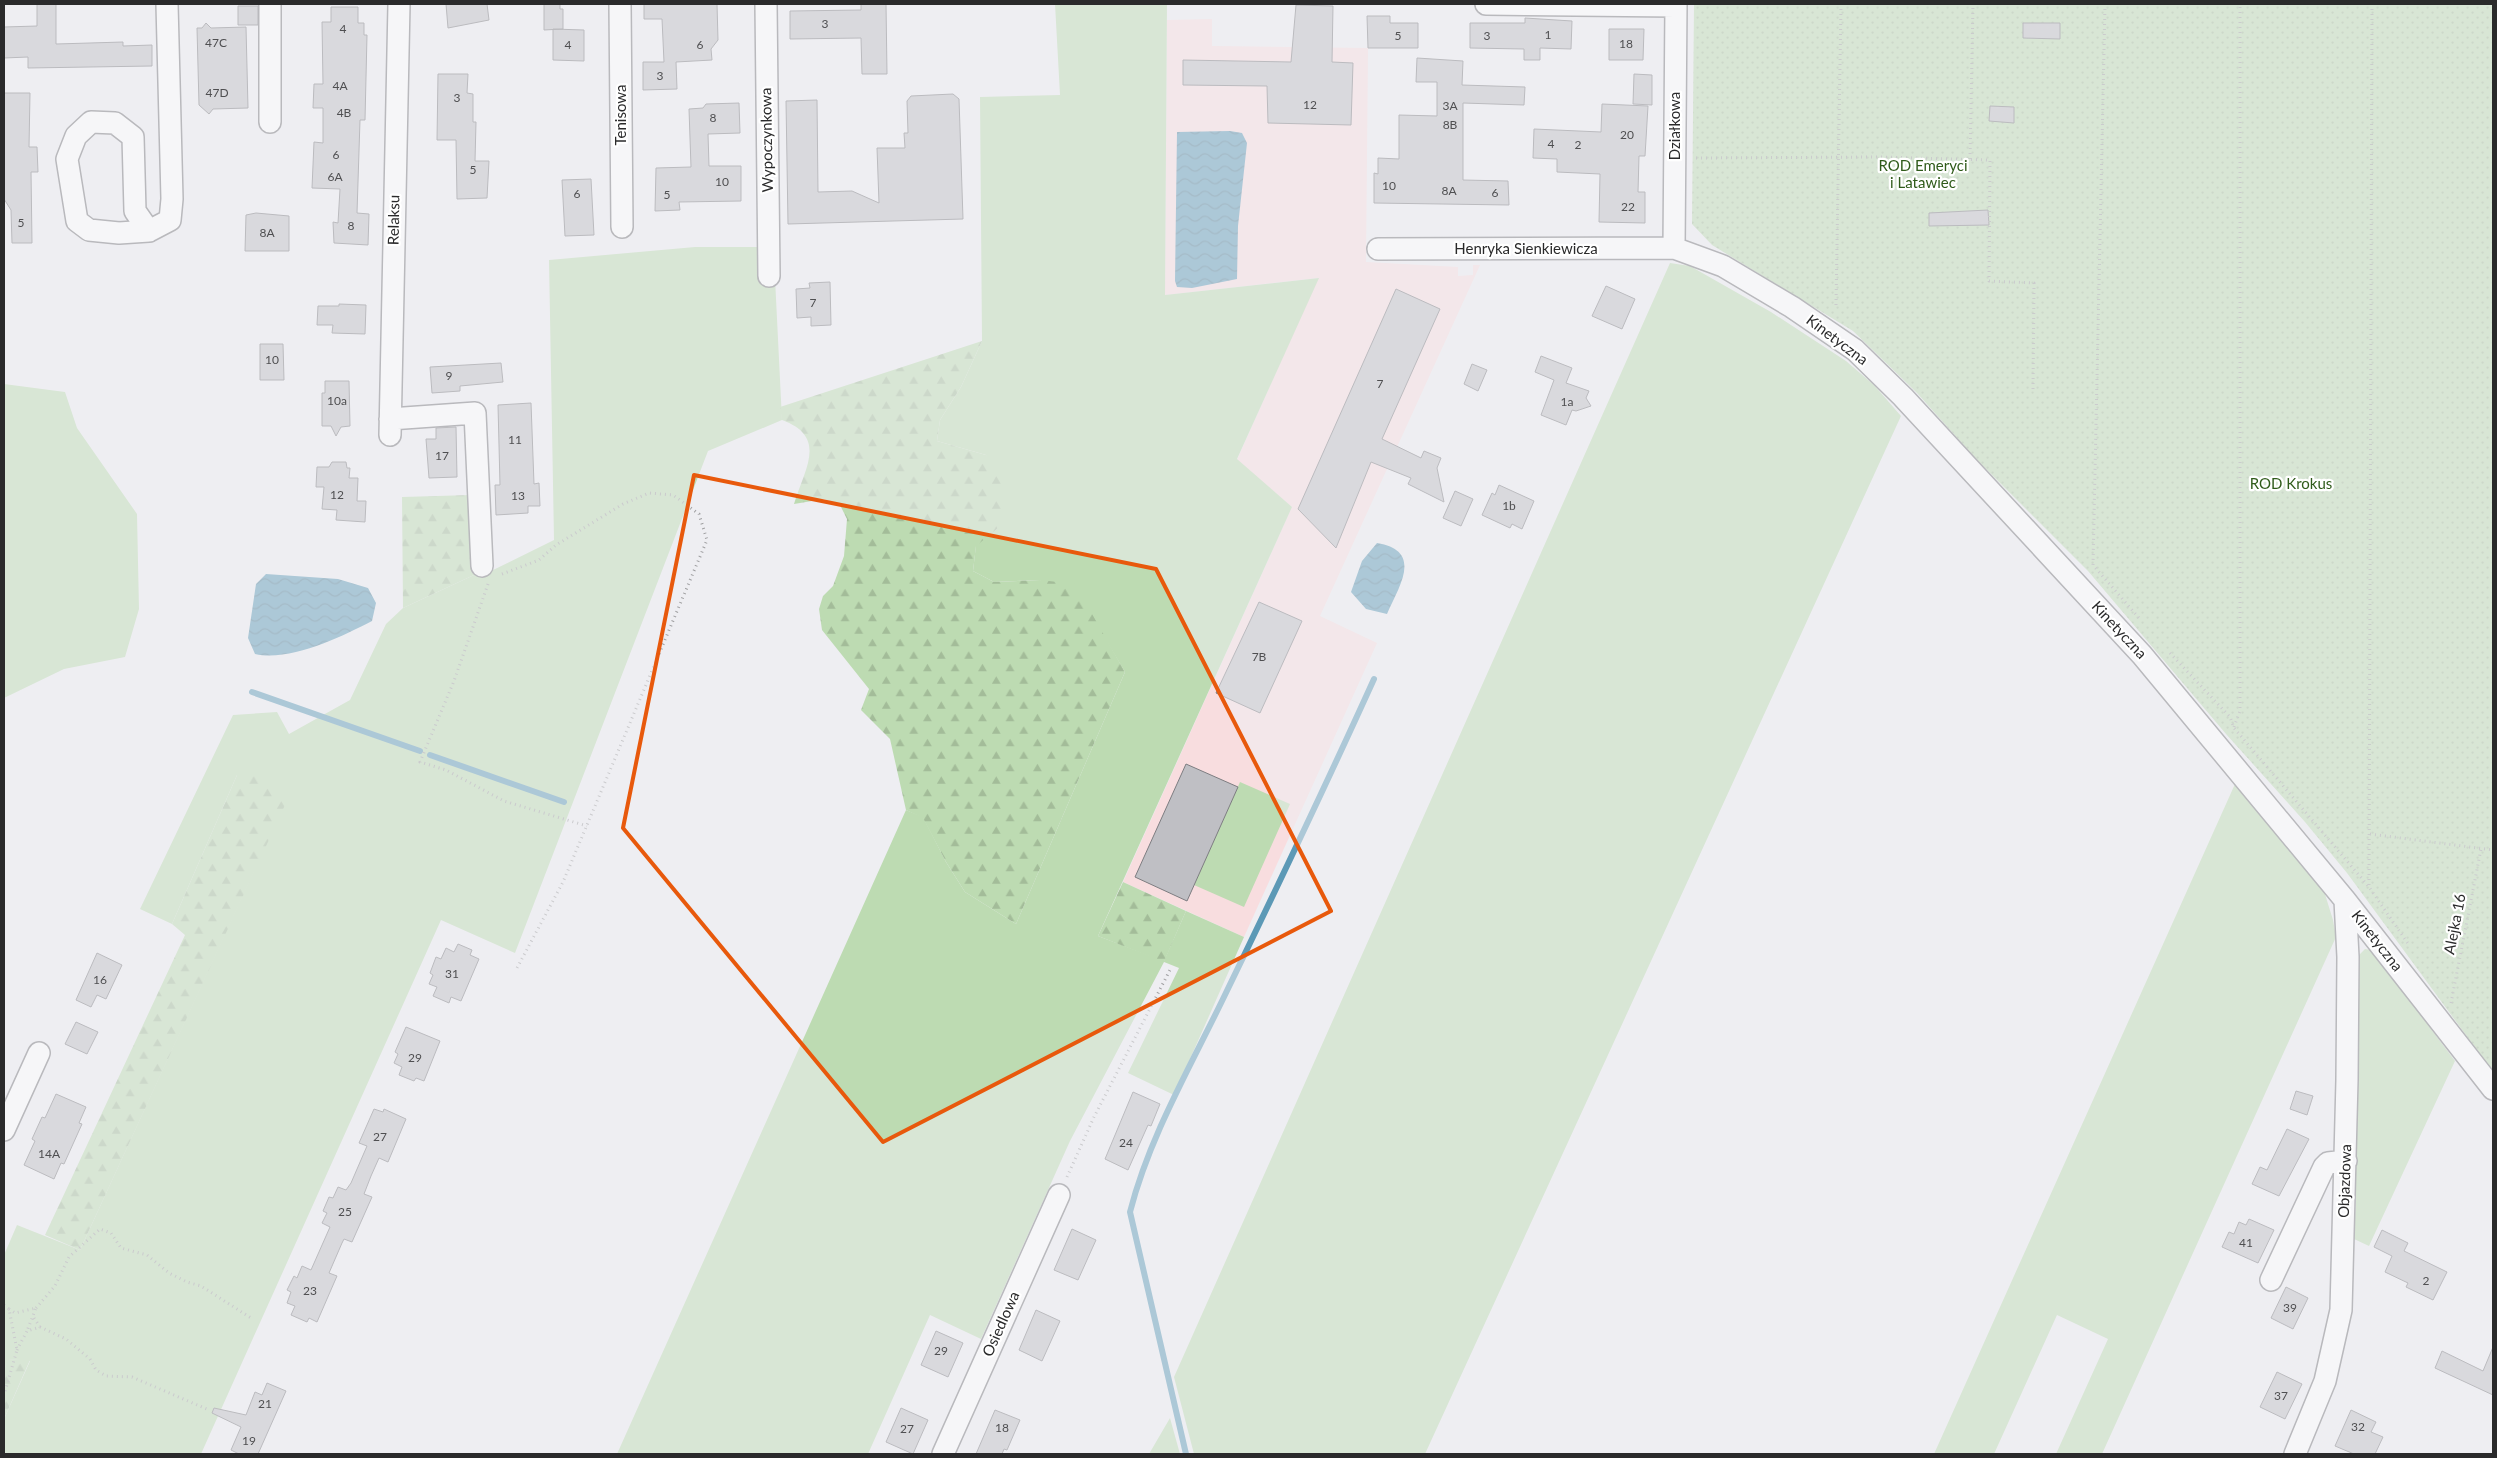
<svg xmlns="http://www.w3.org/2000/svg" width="2497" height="1458" viewBox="0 0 2497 1458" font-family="Lato,sans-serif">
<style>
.commercial{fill:#f8dddf}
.grass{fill:#bddbb2}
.forest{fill:url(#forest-firs)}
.garden{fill:url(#garden-dots)}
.water{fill:url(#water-waves)}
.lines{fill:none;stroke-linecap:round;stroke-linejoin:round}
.stream{stroke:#5c99b6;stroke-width:6}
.building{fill:#bfbfc4;stroke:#7d7d81}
.minor-casing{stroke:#78787c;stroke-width:24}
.path{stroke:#9f9fa1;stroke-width:3;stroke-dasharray:1 4;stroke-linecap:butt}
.minor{stroke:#fff;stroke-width:21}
.marked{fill:none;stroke:#e8590c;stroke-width:4;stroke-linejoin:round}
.labels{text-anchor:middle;stroke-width:4.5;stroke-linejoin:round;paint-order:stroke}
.number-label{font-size:12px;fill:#4f4f51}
.street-label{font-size:15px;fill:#2a2a2b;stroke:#fff}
.park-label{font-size:15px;fill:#2f5b1a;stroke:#fff}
</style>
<defs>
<pattern id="forest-firs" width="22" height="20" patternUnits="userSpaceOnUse" patternTransform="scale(1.25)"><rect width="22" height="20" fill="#bddbb2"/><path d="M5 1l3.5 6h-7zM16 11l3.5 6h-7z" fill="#a3bc99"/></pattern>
<pattern id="garden-dots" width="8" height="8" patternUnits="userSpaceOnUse" patternTransform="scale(1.25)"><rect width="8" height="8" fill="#bddbb2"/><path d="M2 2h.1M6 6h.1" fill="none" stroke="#a3bc99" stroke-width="1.8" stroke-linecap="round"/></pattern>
<pattern id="water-waves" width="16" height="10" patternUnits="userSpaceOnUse" patternTransform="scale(1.25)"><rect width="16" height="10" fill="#5c99b6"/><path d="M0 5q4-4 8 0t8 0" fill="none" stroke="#4c7d94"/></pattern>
</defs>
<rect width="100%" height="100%" fill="#eeeef2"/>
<path class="commercial" d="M1212,19V46L1368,48L1366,262L1458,267V276L1473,275V265H1480L1320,616L1377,643L1244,937L1123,882L1292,507L1237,460L1318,278L1165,295L1167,20Z"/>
<path class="grass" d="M1055,4H1167L1165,295L1319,278L1237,459L1292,507L1098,936L1164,961L1186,911L1244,937L1174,1095L1128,1073L1179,968L1164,962L1070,1141L981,1339L930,1315L868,1454H617L906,810L923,817L946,862L965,892L1016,924L1125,672L1097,625L1040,580L994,582L973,571L976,545L997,529L986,455L937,441L940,420L961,387L982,341L980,97L1060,95Z
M695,247H760L775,278L782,420L708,451L515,953L441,920L201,1454H4V1419L30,1361L9,1359L4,1370V1255L17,1225L80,1250L289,794L237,775L172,924L140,909L233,715L277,712L289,734L350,700L386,624L403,608L489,568V572L554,540L549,260Z
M1670,263L1690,266L1771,312L1846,361L1874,385L1901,416L1425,1454H1194L1174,1377Z
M4,384L65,392L77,428L137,514L139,609L125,657L64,669L4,698Z
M1240,782L1290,804L1244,907L1194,885Z
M2235,784L2324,891L2333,920L2336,937L2102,1454H2056L2108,1339L2057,1315L1994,1454H1934Z
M2365,949L2371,950L2407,992L2431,1029L2455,1061L2369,1246L2354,1239L2356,1199L2354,1101L2359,955Z
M1170,1418L1180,1454H1149Z"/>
<path class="forest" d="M982,341L961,387L940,420L937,441L986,455L1002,477V503L997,529L976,546L973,571L994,582L1040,580L1075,584L1125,672L1016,924L965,892L946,862L923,818L906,810L890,739L861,710L869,689L822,630L819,609L823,596L833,586L844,556L847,519L840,505L824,499L794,504C805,468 828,437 782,420L780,407Z
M471,495L474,575L403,608L402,497Z
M262,774L290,794L80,1250L45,1235L185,935L172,924L237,775Z
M1123,882L1186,911L1164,962L1098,936Z
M8,1359L30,1360L4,1419V1370Z"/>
<path class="garden" d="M1694,4H2493V1072L2347,873L2305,822L2226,734L2088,571L1976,459L1917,393L1853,331L1712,245L1692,224Z"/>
<path class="water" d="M1230,131L1242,133L1247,143L1238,226L1237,279L1192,288L1177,287L1175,281L1177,132Z
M1377,543C1424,551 1399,586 1387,614L1366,609L1351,592L1362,561Z
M266,574L338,579L368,588L376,603L372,621C341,637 290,662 255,654L248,638L256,584Z"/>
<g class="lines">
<path class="stream" d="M252,692L420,751
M430,755L564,802
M1186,1454L1130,1212C1149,1138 1189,1069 1222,1001C1274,894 1325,787 1374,679"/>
</g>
<path class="building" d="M37,4H56V44L123,42V46L152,45V66L28,68V57L4,58V27L37,26Z
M446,4H487L489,20L448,28Z
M544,4H560V9H563V29L544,30Z
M644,4H717L718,40L711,49L712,60L676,62L677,89L643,90V62H664L662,19H644Z
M861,4H886L887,74H862L861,38L790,39V11L861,10Z
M1296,5L1333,6L1332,62L1353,63L1351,125L1268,123L1267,86L1183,85V60L1291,62Z
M238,6H258V25H238Z
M331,7H358V23H364V35H367L365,120H360L357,213L369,214L368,245L334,243L333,222L338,223L340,189L312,188L314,142L323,143V108H313L314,84H323L322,22H331Z
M1367,16H1390V23H1418V48H1368Z
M1525,18L1572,21L1571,49L1540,48V60H1524V49L1470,48V23H1525Z
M206,23L211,28L246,27L248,108L213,109L209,114L199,105L197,28H202Z
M2023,23H2060V39L2023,38Z
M553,29L584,30V61L553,60Z
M1609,29H1644L1643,60H1609Z
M1417,58L1463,61L1462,85L1525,87L1524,105L1463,103V180L1508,181L1509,205L1374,203V173L1378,174V158L1399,159V115L1437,116V82H1416Z
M438,74H468L467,93L473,94V122H476L475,161H489L487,198L457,199L456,140H437Z
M1634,74L1652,75V105L1633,104Z
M4,93H30L29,147H37L38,172H31L32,243H12L11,210L4,199Z
M953,94L959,99L963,219L788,224L786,101L817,100L818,192L852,191L879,203L877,148H905L904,133H908L907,101L911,96Z
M739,103L740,133L708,134L709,166H741V201L679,202L680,210L655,211L656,168L691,167L689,109L703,108L706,104Z
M1602,104L1648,106L1645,156H1639L1638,192H1645V223L1599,222L1600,174L1557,172V159L1533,158L1534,129L1601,132Z
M1990,106L2014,107V123L1989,121Z
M591,179L594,235L565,236L562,180Z
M1988,210L1989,225L1929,226V213Z
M256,213L289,216V251H245L246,215Z
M830,282L831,325L811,326V317L797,318L796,289L810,288L809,283Z
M1606,286L1635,299L1622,329L1592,316Z
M1396,289L1440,309L1382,439L1421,458L1424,451L1441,458L1437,468L1444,502L1408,484L1411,478L1371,462L1336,548L1298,509Z
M339,304L366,305L365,334L332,333L333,325H317L318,306H339Z
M260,344H283L284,380H260Z
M1541,356L1572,368L1566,383L1589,391L1586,398L1591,406L1576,411L1572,410L1566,425L1541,415L1554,380L1535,372Z
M501,363L503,382L460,386V391L432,393L430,367Z
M1472,364L1487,370L1478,391L1464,384Z
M325,381H349L350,426L341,427L336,436L331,426H322V393H325Z
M531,403L534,484L539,483L540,506H528V513L496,515L495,485H500L498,405Z
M456,427L457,477L429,478L426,439H436V428Z
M332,462H346L347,468H350L349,478H358L357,501H366L365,522L336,520L337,510L322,509L324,487H316L317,467H329Z
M1499,485L1534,501L1522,529L1512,524L1510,528L1482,515L1492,493L1495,495Z
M1455,491L1473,499L1461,526L1443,518Z
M1259,602L1302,621L1260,713L1216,693Z
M1186,764L1238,787L1187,901L1135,877Z
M458,944L472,950L470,955L479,959L461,1001L451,997L449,1003L433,996L437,987L429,984L433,975L430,973L436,957L441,959L446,948L454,952Z
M97,953L122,965L106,999L97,995L91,1007L76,1000Z
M76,1022L98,1032L87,1054L65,1044Z
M406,1027L440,1041L424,1081L416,1078L414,1081L399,1075L402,1067L394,1063L398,1054L395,1052Z
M2296,1091L2313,1096L2307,1115L2290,1109Z
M1133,1092L1160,1104L1151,1126L1148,1125L1128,1170L1105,1159Z
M56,1094L86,1107L79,1123L82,1124L64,1164L61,1163L54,1179L24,1165L35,1141L32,1139L42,1117L45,1118Z
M374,1109L383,1112L384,1109L406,1119L388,1162L379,1158L371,1176L364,1194L372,1197L352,1242L344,1239L342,1243L329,1273L337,1276L317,1322L309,1318L307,1322L291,1315L295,1306L287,1303L291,1292L287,1290L294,1276L297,1278L302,1266L311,1270L330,1227L322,1223L327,1213L323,1211L329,1197L333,1198L338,1187L346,1190L351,1183L367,1146L359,1143Z
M2287,1129L2309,1139L2279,1196L2252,1184L2260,1167L2267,1170Z
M2249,1219L2274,1230L2258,1263L2222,1247L2229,1232L2234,1234L2239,1222L2246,1225Z
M1072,1229L1096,1240L1078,1280L1054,1270Z
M2382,1230L2408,1243L2404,1251L2447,1272L2433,1300L2406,1287L2408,1283L2385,1272L2392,1256L2374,1247Z
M2286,1287L2308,1298L2293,1329L2271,1318Z
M1036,1310L1060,1321L1042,1361L1019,1350Z
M936,1331L963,1343L948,1377L921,1365Z
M2493,1347V1395L2435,1368L2442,1351L2483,1371Z
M2277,1372L2302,1384L2285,1419L2260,1407Z
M267,1383L286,1391L258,1454H239L231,1450L241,1427L212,1413L214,1408L246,1415L255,1392L262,1395Z
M901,1408L928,1420L913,1454L886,1442Z
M995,1410L1020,1420L1007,1450L1004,1449L1002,1454H976Z
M2351,1410L2376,1422L2371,1432L2383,1437L2375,1454H2354L2335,1446Z"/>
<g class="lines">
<defs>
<path id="minor" d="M620,4L622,227
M766,4L769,276
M1486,4L1676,6
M270,122V4
M149,231L119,233L89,230L77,221L67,159L76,136L91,122L115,123L133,137L135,211L149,231L170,220L172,199L167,4
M1674,248L1676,4
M1378,249L1674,248L1723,266L1792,307L1855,350L1903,397L2142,655L2345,900L2493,1089
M390,419L475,413L482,566
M390,435L399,4
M4,1130L39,1053
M2271,1280L2324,1167L2328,1163L2346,1161
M943,1454L1059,1195
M2295,1454L2325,1381L2341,1310L2347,1080L2348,957L2345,900"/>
</defs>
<use href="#minor" class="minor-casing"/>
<path class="path" d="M2105,4L2093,565L2139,618
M2372,4L2369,887L2409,945
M1696,158L1879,157L1990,160L1989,281L2034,283L2033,391
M1970,159L1973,4
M1836,305L1841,4
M502,574L539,560L556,545L623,504L649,493L673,495L699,514L707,540L563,882L517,968
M488,584L454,681L420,762L446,770L504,801L587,826
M2170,653L2230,717L2234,728L2369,887
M2234,727L2240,711V4
M2370,834L2493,850
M2451,1003L2481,849
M1067,1177L1094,1117L1171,968
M4,1305L9,1309L17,1350L4,1395
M36,1308L55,1286L69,1257L100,1229L111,1233L121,1248L147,1255L169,1273L187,1282L201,1286L251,1318
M9,1309L15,1313L36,1308L27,1331
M34,1318L40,1327
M17,1350L27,1331L40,1327L66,1339L90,1359L96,1370L106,1376L132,1377L209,1410"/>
<use href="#minor" class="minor"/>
</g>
<path d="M0 0H2497V1458H0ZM694,475L1156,569L1331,911L883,1142L623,828Z" fill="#eeeef2" fill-opacity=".55" fill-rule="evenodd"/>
<path class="marked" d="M694,475L1156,569L1331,911L883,1142L623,828Z"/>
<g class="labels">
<g class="number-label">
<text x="825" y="28">3</text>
<text x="343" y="33">4</text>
<text x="1548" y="39">1</text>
<text x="1398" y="40">5</text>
<text x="1487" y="40">3</text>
<text x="216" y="47">47C</text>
<text x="1626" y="48">18</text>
<text x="568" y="49">4</text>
<text x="700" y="49">6</text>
<text x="660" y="80">3</text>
<text x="340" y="90">4A</text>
<text x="217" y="97">47D</text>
<text x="457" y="102">3</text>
<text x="1310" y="109">12</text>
<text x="1450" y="110">3A</text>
<text x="344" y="117">4B</text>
<text x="713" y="122">8</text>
<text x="1450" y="129">8B</text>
<text x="1627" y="139">20</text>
<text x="1551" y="148">4</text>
<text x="1578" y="149">2</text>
<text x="336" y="159">6</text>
<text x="473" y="174">5</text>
<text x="335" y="181">6A</text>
<text x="722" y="186">10</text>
<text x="1389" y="190">10</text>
<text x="1449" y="195">8A</text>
<text x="1495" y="197">6</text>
<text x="577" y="198">6</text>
<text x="667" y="199">5</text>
<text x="1628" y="211">22</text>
<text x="21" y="227">5</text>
<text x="351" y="230">8</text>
<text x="267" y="237">8A</text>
<text x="813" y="307">7</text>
<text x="272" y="364">10</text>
<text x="449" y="380">9</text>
<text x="1380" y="388">7</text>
<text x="337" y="405">10a</text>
<text x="1567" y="406">1a</text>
<text x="515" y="444">11</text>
<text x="442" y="460">17</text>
<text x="337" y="499">12</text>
<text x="518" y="500">13</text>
<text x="1509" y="510">1b</text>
<text x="1259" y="661">7B</text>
<text x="452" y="978">31</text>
<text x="100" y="984">16</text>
<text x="415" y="1062">29</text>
<text x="380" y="1141">27</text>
<text x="1126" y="1147">24</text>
<text x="49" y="1158">14A</text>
<text x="345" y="1216">25</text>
<text x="2246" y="1247">41</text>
<text x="2426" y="1285">2</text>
<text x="310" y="1295">23</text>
<text x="2290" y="1312">39</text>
<text x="941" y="1355">29</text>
<text x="2281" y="1400">37</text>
<text x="265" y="1408">21</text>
<text x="2358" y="1431">32</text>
<text x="1002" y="1432">18</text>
<text x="907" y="1433">27</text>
<text x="249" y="1445">19</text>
</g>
<g class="street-label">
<text transform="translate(621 115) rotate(-90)" y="5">Tenisowa</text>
<text transform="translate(1675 126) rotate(-90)" y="5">Działkowa</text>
<text transform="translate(767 140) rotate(-91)" y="5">Wypoczynkowa</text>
<text transform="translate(394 220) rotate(-89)" y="5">Relaksu</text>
<text x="1526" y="254">Henryka Sienkiewicza</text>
<text transform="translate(1837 340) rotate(37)" y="5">Kinetyczna</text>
<text transform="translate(2119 630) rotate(47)" y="5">Kinetyczna</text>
<text transform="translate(2455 924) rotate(-79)" y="5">Alejka 16</text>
<text transform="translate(2377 941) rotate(52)" y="5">Kinetyczna</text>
<text transform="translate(2345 1181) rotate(-88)" y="5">Objazdowa</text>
<text transform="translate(1001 1324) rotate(-66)" y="5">Osiedlowa</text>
</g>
<g class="park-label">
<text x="1923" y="171">ROD Emeryci<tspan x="1923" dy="17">i Latawiec</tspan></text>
<text x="2291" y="489">ROD Krokus</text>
</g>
</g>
<rect width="2497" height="1458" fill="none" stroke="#2a2a2b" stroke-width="10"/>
</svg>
